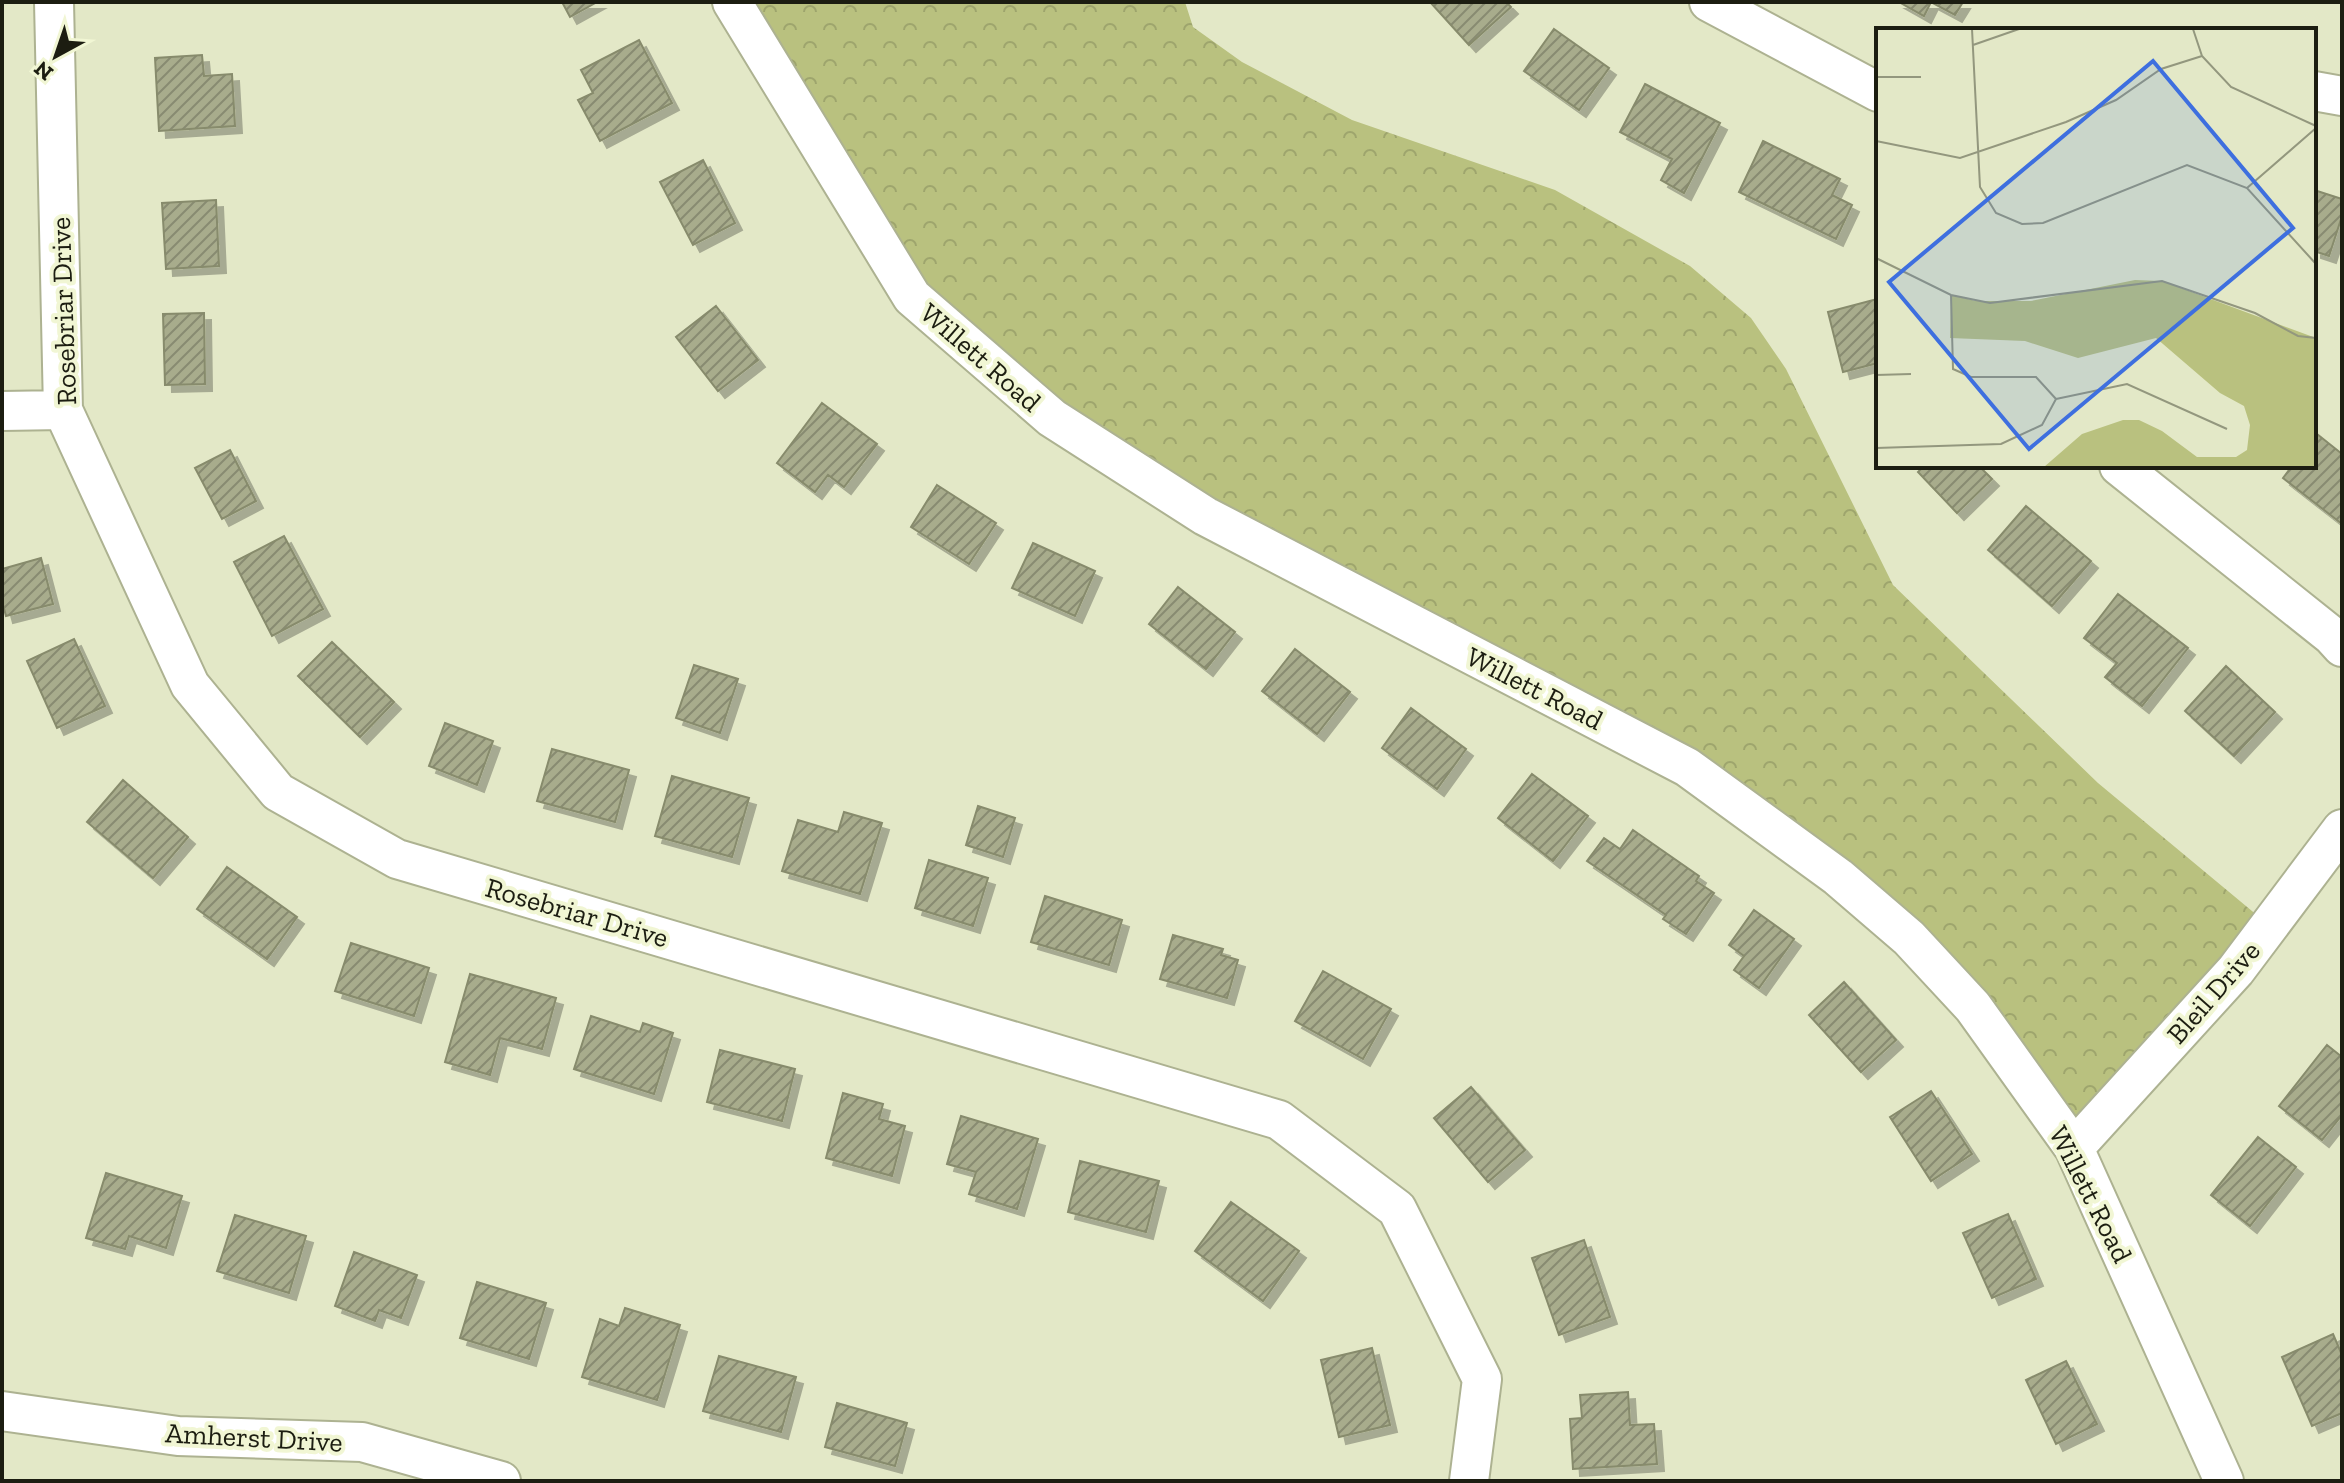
<svg xmlns="http://www.w3.org/2000/svg" width="2344" height="1483" viewBox="0 0 2344 1483" font-family="'Zilla Slab',serif">
<style>
.forest{fill:url(#forest-crowns)}
.building{fill:url(#building-hatch);stroke:#878b6c;stroke-width:2;filter:url(#shadow)}
.lines{fill:none;stroke-linecap:round;stroke-linejoin:round}
.street-casing{stroke:#adb291;stroke-width:42}
.street{stroke:#fff;stroke-width:38}
.labels{text-anchor:middle;stroke-width:8;stroke-linejoin:round;paint-order:stroke}
.street-label{font-size:28px;fill:#1c1d11;stroke:#f1f6d4}
.inset-road{fill:none;stroke:#93977e;stroke-width:2}
.view{fill:#3e6fdf;fill-opacity:0.15;stroke:#3e6fdf;stroke-width:4}
.inset-edge{fill:none;stroke:#1c1d11;stroke-width:4}
</style>
<defs>
<pattern id="forest-crowns" width="20" height="18" patternUnits="userSpaceOnUse" patternTransform="scale(2)"><rect width="20" height="18" fill="#b9c17f"/><path d="M2 6a3 3 0 1 1 6 0M12 15a3 3 0 1 1 6 0" fill="none" stroke="#9ea56d"/></pattern>
<pattern id="building-hatch" width="6" height="6" patternUnits="userSpaceOnUse" patternTransform="scale(2)"><rect width="6" height="6" fill="#a8ac8c"/><path d="M-1 1l2-2M0 6l6-6M5 7l2-2" fill="none" stroke="#888b71"/></pattern>
<filter id="shadow"><feDropShadow dx="7" dy="7" stdDeviation="0" flood-color="#0004"/></filter>
</defs>
<rect width="100%" height="100%" fill="#e3e8c7"/>
<path class="forest" d="M732,2H1185L1193,27L1242,62L1352,120L1555,190L1690,266L1751,318L1786,369L1893,585L2098,783L2270,926L2074,1148L1973,1007L1687,767L1205,516L912,297Z"/>
<path class="building" d="M562,2H597L570,17Z
M1430,2H1506L1511,7L1469,45Z
M1899,2H1963L1955,15L1931,2L1924,16Z
M1554,29L1609,68L1579,110L1524,71Z
M639,40L672,103L600,141L578,100L593,93L581,70Z
M202,55L204,76L232,74L235,126L159,131L155,58Z
M1645,84L1720,123L1684,193L1661,180L1672,159L1620,132Z
M1763,141L1840,179L1832,195L1852,205L1836,239L1739,192Z
M703,160L735,223L693,245L660,182Z
M2314,190L2342,199V216L2329,256L2314,251Z
M216,200L219,266L166,269L162,203Z
M1877,299L1878,363L1843,372L1828,312Z
M716,306L758,360L718,391L676,337Z
M204,313L205,384L165,385L163,314Z
M822,403L877,444L844,487L828,475L815,492L777,463Z
M2317,434L2342,454V524L2283,478L2292,466H2314V438Z
M230,450L256,501L222,519L195,468Z
M1924,466H1979L1992,479L1957,513L1918,472Z
M937,485L996,523L969,564L911,527Z
M2026,506L2091,561L2052,606L1988,550Z
M284,536L323,609L272,636L234,562Z
M1033,543L1095,571L1075,616L1012,588Z
M41,558L53,604L6,616L2,601V569Z
M1178,587L1235,632L1206,669L1149,624Z
M2118,594L2188,648L2142,706L2105,677L2117,663L2084,638Z
M74,639L105,706L57,728L27,661Z
M332,642L394,702L360,737L298,676Z
M1295,649L1350,692L1317,734L1262,691Z
M694,665L738,679L720,733L676,718Z
M2226,666L2275,712L2234,756L2185,711Z
M1411,708L1466,749L1437,789L1382,748Z
M445,723L493,741L477,785L429,766Z
M552,749L629,770L615,822L537,801Z
M1532,774L1588,816L1553,861L1498,818Z
M672,776L749,798L732,857L655,836Z
M123,780L188,837L153,878L87,822Z
M978,806L1015,818L1003,857L966,845Z
M844,812L882,823L860,894L782,871L798,820L838,832Z
M1633,830L1699,876L1696,881L1714,893L1686,934L1663,919L1666,915L1587,861L1604,838L1620,849Z
M929,860L988,878L973,926L915,908Z
M227,867L297,917L267,959L197,909Z
M1045,896L1122,920L1109,965L1031,942Z
M1754,910L1794,939L1759,988L1734,970L1744,956L1729,945Z
M1173,935L1223,949L1221,955L1238,960L1227,998L1160,979Z
M351,943L429,968L414,1016L335,991Z
M1323,971L1391,1009L1363,1059L1295,1021Z
M470,974L556,998L542,1049L500,1038L490,1075L445,1062Z
M1844,982L1896,1040L1861,1072L1809,1015Z
M591,1016L640,1032L643,1023L673,1033L654,1094L574,1069Z
M2327,1045L2342,1057V1115L2322,1140L2279,1106Z
M720,1050L795,1069L782,1121L707,1102Z
M1471,1087L1525,1150L1488,1182L1434,1118Z
M1931,1091L1972,1154L1931,1181L1890,1117Z
M843,1093L883,1104L879,1119L905,1126L892,1176L826,1158Z
M961,1116L1038,1139L1017,1209L969,1194L976,1172L947,1164Z
M2258,1137L2296,1167L2250,1226L2211,1195Z
M1080,1161L1159,1181L1146,1232L1068,1212Z
M106,1173L182,1196L166,1248L129,1236L125,1249L86,1238Z
M1231,1202L1299,1251L1263,1301L1195,1251Z
M2008,1214L2036,1279L1992,1298L1963,1233Z
M235,1215L306,1236L289,1293L217,1271Z
M1584,1240L1610,1317L1559,1335L1532,1258Z
M354,1252L417,1275L401,1318L379,1310L375,1321L335,1306Z
M477,1282L546,1303L529,1359L460,1338Z
M625,1308L680,1325L657,1400L582,1377L600,1319L619,1326Z
M2333,1334L2342,1355V1413L2312,1426L2282,1357Z
M1372,1348L1390,1425L1339,1437L1321,1360Z
M719,1356L796,1377L781,1432L703,1411Z
M2066,1361L2097,1424L2056,1444L2026,1380Z
M1628,1392L1630,1425L1654,1424L1657,1464L1573,1469L1570,1419L1582,1418L1580,1395Z
M837,1403L907,1423L895,1466L825,1447Z"/>
<g class="lines">
<defs>
<path id="street" d="M54,2L63,410L190,685L278,792L397,859L1279,1120L1397,1209L1482,1379L1469,1481
M732,2L912,297L1052,418L1205,516L1687,767L1838,877L1909,938L1973,1007L2074,1148L2224,1481
M1709,2L1878,92
M2314,91L2342,96
M2,411L63,410
M2119,466L2332,636L2342,647
M2074,1148L2236,970L2342,829
M2,1411L178,1436L362,1442L501,1481"/>
</defs>
<use href="#street" class="street-casing"/>
<use href="#street" class="street"/>
</g>
<g class="labels">
<g class="street-label">
<text transform="translate(63 311) rotate(-92)" y="10">Rosebriar Drive</text>
<text transform="translate(981 357) rotate(41)" y="10">Willett Road</text>
<text transform="translate(1535 688) rotate(27)" y="10">Willett Road</text>
<text transform="translate(577 912) rotate(16)" y="10">Rosebriar Drive</text>
<text transform="translate(2213 992) rotate(-49)" y="10">Bleil Drive</text>
<text transform="translate(2091 1194) rotate(63)" y="10">Willett Road</text>
<text transform="translate(254 1437) rotate(3)" y="10">Amherst Drive</text>
</g>
</g>
<g transform="translate(1876 28)">
<rect width="440" height="440" fill="#e3e8c7"/>
<path d="M259,252L286,253L440,310V439H168L206,406L247,392H263L286,403L321,429H360L371,422L374,397L368,378L344,365L280,310L202,330L149,313L74,310L75,267L100,273H155Z" fill="#b9c17f"/>
<path class="inset-road" d="M96,1L104,159L120,185L146,196L167,195L311,137L371,160L440,236M317,1L326,28L355,59L440,98M97,17L143,1M0,49H45M0,113L84,130L190,94L240,72L285,41L326,28M371,160L440,100M0,230L75,267L114,275L286,253L379,285L422,308L440,310M75,267L77,341L95,349H160L180,371M0,347L35,346M180,371L251,356L351,401M0,420L125,416L166,397L180,371"/>
<path class="view" d="M277,33L417,200L153,421L13,254Z"/>
<rect width="440" height="440" class="inset-edge"/>
</g>
<rect width="2344" height="1483" fill="none" stroke="#1c1d11" stroke-width="8"/>
<g transform="translate(56 56) rotate(220)" stroke="#f1f6d4" stroke-width="6" paint-order="stroke">
<path d="M0-6L14 30L0 20L-14 30Z" fill="#1c1d11"/>
<text y="-12" font-size="22" font-weight="bold" text-anchor="middle" fill="#1c1d11">N</text>
</g>
</svg>
